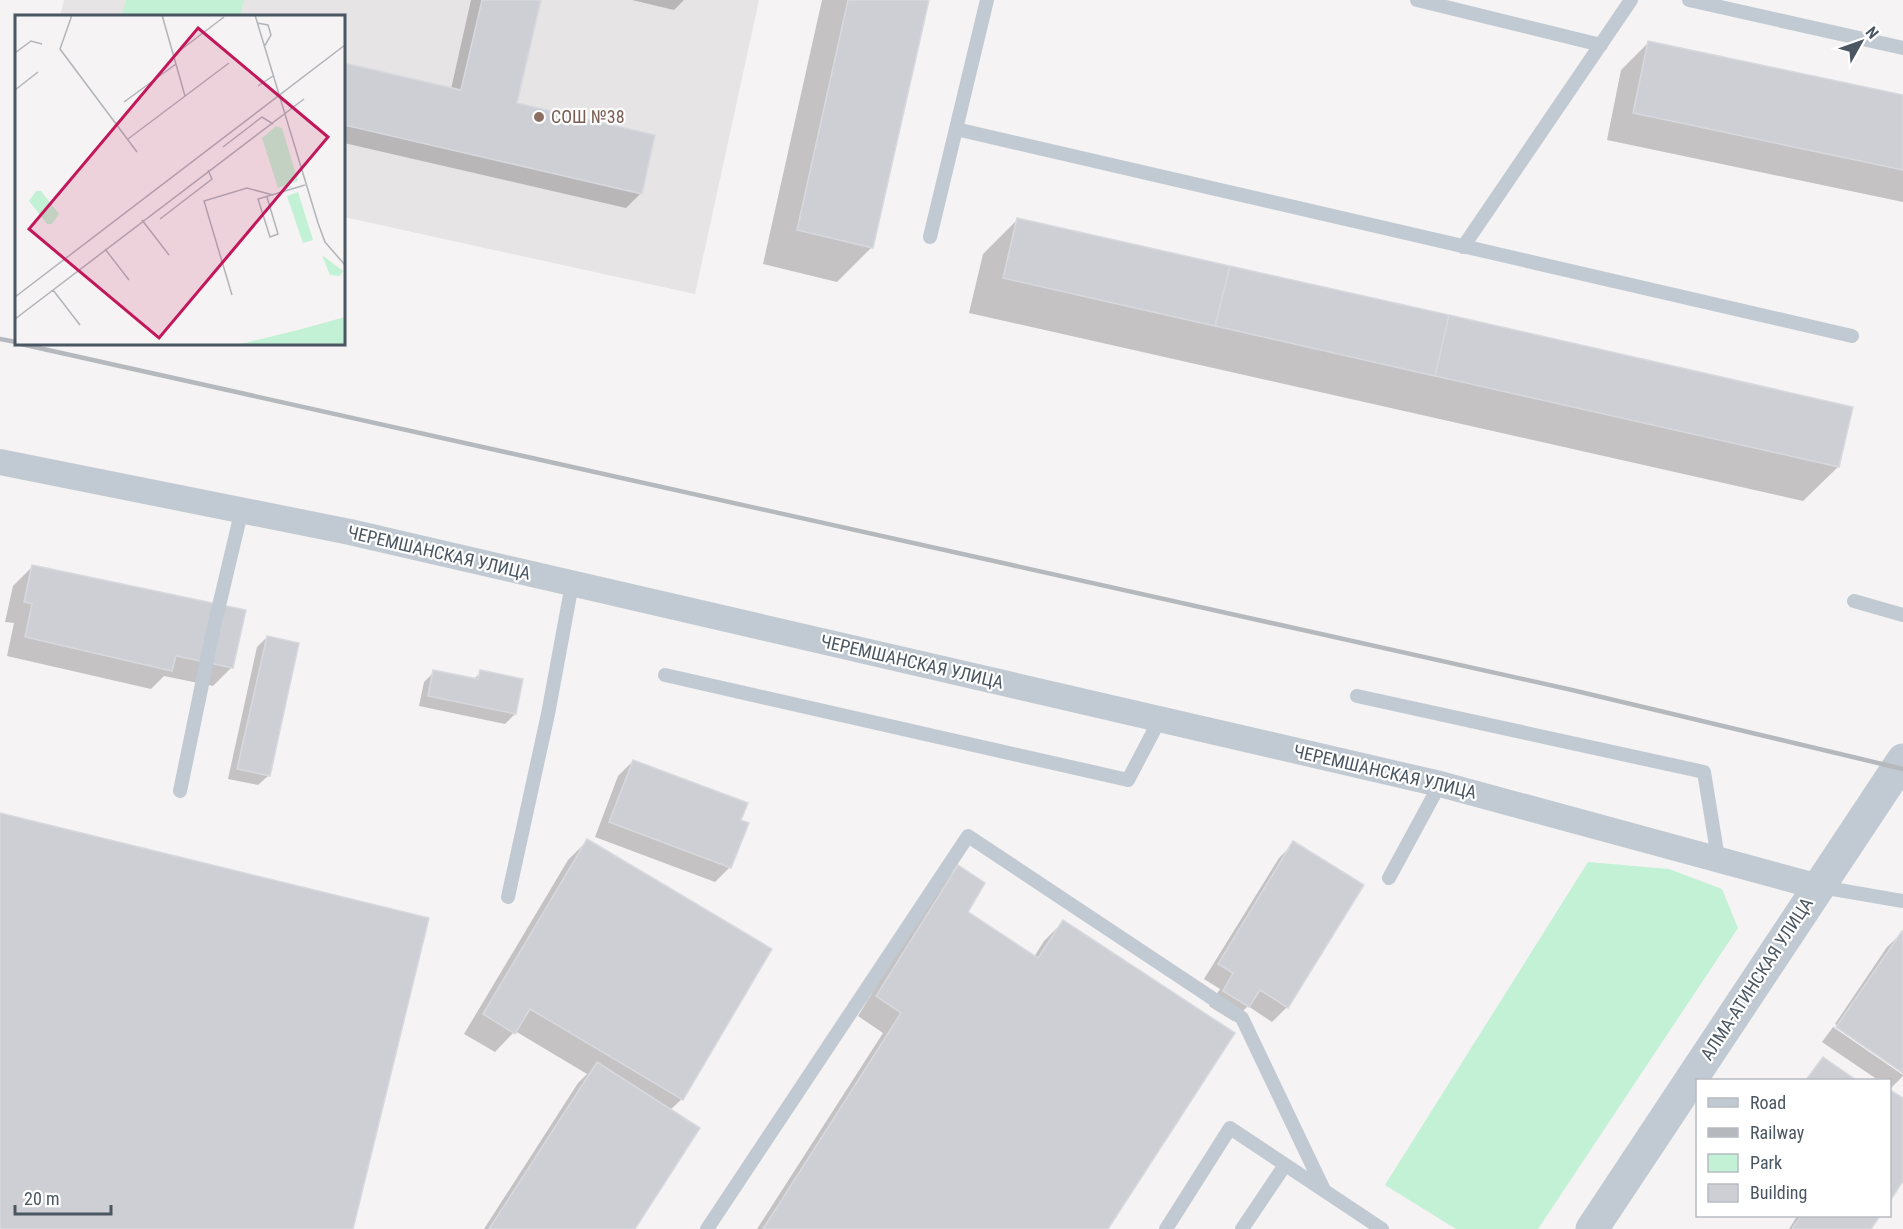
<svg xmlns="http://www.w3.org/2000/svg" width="1903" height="1229" viewBox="0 0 1903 1229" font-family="'Roboto Condensed',sans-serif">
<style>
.education{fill:#e6e4e5}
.green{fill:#c3f1d5}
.shadow{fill:#0003}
.building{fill:#cdcfd5;stroke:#d7d9de;stroke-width:1.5}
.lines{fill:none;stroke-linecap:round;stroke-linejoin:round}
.service{stroke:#c1cad2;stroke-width:14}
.minor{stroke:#c1cad2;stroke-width:26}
.tertiary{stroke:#c1cad2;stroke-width:33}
.rail{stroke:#b5b8bd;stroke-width:4.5}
.education-dot{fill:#8d6e63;stroke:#fff;stroke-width:2}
.labels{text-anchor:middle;stroke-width:4.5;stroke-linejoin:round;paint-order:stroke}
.education-label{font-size:18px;fill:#785e54;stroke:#fff;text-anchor:start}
.street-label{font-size:18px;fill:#4a5661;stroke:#fff}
.inset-road{fill:none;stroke:#b1b4b9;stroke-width:1.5}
.view{fill:#c2185b;fill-opacity:0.15;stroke:#c2185b;stroke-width:3}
.inset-edge{fill:none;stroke:#4a5661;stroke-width:3}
</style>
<rect width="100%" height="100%" fill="#f5f3f3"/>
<path class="education" d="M64,0H759L695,294L344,217V16H60Z"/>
<path class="green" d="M126,0H244L240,16H122Z
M1588,862L1669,869L1722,889L1738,928L1538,1229H1456L1385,1185Z"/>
<path class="shadow" d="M471,0H539L516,104L641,193L626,208L344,143V64L451,89Z
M632,0H684L674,10Z
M822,0H927L872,247L837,282L763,264Z
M1648,43L1903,97V202L1607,140L1621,70Z
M1018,219L1838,467L1803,501L969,313L983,254Z
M32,567L232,667L213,686L164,676L151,689L7,656L14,623L5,622L13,586Z
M267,637L268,776L258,785L228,779L257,647Z
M434,672L473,680L481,672L515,714L505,724L419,706L424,682Z
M633,761L739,820L730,867L715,882L595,837L618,776Z
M587,841L682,1099L670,1110L634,1229H484L578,1083L587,1074L515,1031L495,1052L464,1034L568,860Z
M1294,843L1287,1007L1272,1022L1248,1006L1233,1021L1209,1006L1220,989L1204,979L1279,858Z
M958,867L966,913L1034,957L1044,941L1063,922L1107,1229H757L883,1033L858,1016L938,886Z
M1902,933H1903V1071L1835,1024L1887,947Z
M1833,1027L1903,1075V1076L1890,1089V1080H1878L1822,1042Z
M1824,1059L1853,1080H1805Z
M1890,1092L1903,1099V1178L1890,1199Z
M1797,1216H1878L1870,1229H1789Z"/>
<path class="building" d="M482,0H541L517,103L655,135L642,194L344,125V63L461,90Z
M848,0H929L873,248L797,230Z
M1648,41L1903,95V170L1633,113Z
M1017,218L1230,266L1215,326L1003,278Z
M1230,266L1449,315L1435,376L1215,326Z
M1449,315L1853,407L1839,467L1435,376Z
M32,565L246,610L233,668L176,656L172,671L25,637L32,604L24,602Z
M267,636L299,643L270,776L237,769Z
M433,670L478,679L480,670L523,679L516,714L428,696Z
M633,760L748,803L741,820L749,823L731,868L609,822Z
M0,813L429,918L353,1229H0Z
M587,839L772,949L683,1100L530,1009L515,1034L483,1014Z
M1293,841L1364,885L1288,1008L1260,990L1249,1007L1223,991L1233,973L1218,964Z
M958,865L985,883L968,912L1038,958L1063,920L1235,1033L1108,1229H763L901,1013L876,996Z
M1902,931H1903V1073L1836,1027Z
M1823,1057L1856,1080H1806Z
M597,1062L700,1128L635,1229H489Z
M1890,1090L1903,1098V1181L1890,1201Z
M1801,1216H1880L1871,1229H1792Z"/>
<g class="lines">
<path class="service" d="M1417,0L1601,45
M1689,0L1903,48
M956,129L1852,336
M930,237L987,0
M1463,247L1631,0
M1854,601L1903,615
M665,675L1128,780L1160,719
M1357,696L1704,772L1718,858
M180,791L213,631L242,509
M1389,878L1440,784
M1821,887L1903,901
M508,897L548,714L572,584
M707,1229L968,836L1242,1018L1324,1190
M1166,1229L1230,1128L1382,1229
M1242,1229L1285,1165"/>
<path class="minor" d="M0,462L350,532L1440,784L1819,887"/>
<path class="tertiary" d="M1592,1229L1903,760"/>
<path class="rail" d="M0,339L16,342
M21,344L1572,690L1903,769"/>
</g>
<circle class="education-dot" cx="539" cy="117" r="6"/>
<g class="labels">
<g class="education-label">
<text x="551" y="123">СОШ №38</text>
</g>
<g class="street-label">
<text transform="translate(439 553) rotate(13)" y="6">ЧЕРЕМШАНСКАЯ УЛИЦА</text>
<text transform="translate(912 662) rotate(13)" y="6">ЧЕРЕМШАНСКАЯ УЛИЦА</text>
<text transform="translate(1385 772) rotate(13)" y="6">ЧЕРЕМШАНСКАЯ УЛИЦА</text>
<text transform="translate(1757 979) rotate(-57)" y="6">АЛМА-АТИНСКАЯ УЛИЦА</text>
</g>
</g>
<g transform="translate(15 15)">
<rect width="330" height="330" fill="#f5f3f3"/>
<path d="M261,111L267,113L283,166L263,173L247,123ZM21,176H26L44,199L37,209H32L14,186ZM283,177L298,225L288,228L272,181ZM307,240L328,256L325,261L315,260ZM330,302V330H221L283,315Z" fill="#c3f1d5"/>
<path class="inset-road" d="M57,0L45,34L122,137M147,0L170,81M240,0L303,208L310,227L330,250M242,8L253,10L256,20L249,32M0,38L16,26L27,29M159,40L209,2M243,71L258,61M0,75L23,57M109,87L161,49M113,124L214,48M208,132L247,102L258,109M252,182L263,219L255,222L243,184L290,170M145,204L197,164L193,155M127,205L154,240M90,234L114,265M38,275L65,310M217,280L189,186L232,173L258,180M0,282L330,30M0,304L289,84"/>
<path class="view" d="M183,13L313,122L144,323L14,214Z"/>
<rect width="330" height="330" class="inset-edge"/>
</g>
<rect x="1696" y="1079" width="195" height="138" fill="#ffffff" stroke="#b7bbc0" stroke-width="1.5"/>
<rect x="1708" y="1098" width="30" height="9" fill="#c1cad2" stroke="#b7bbc0" stroke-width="1.5"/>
<text x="1750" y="1109" font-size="18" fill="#4a5661">Road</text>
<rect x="1708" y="1128" width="30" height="9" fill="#b5b8bd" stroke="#b7bbc0" stroke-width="1.5"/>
<text x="1750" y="1139" font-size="18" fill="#4a5661">Railway</text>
<rect x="1708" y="1154" width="30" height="18" fill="#c3f1d5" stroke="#b7bbc0" stroke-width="1.5"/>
<text x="1750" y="1169" font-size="18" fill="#4a5661">Park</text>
<rect x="1708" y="1184" width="30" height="18" fill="#cdcfd5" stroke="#b7bbc0" stroke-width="1.5"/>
<text x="1750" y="1199" font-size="18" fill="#4a5661">Building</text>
<g transform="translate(1861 42) rotate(50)" stroke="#ffffff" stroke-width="4.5" paint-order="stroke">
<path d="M0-4.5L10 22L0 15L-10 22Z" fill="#4a5661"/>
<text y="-9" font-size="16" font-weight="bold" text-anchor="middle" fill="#4a5661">N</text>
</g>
<path d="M15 1205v9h96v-9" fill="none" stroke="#4a5661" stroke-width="3"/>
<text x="24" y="1205" font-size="18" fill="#4a5661" stroke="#ffffff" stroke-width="4.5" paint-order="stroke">20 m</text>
</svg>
